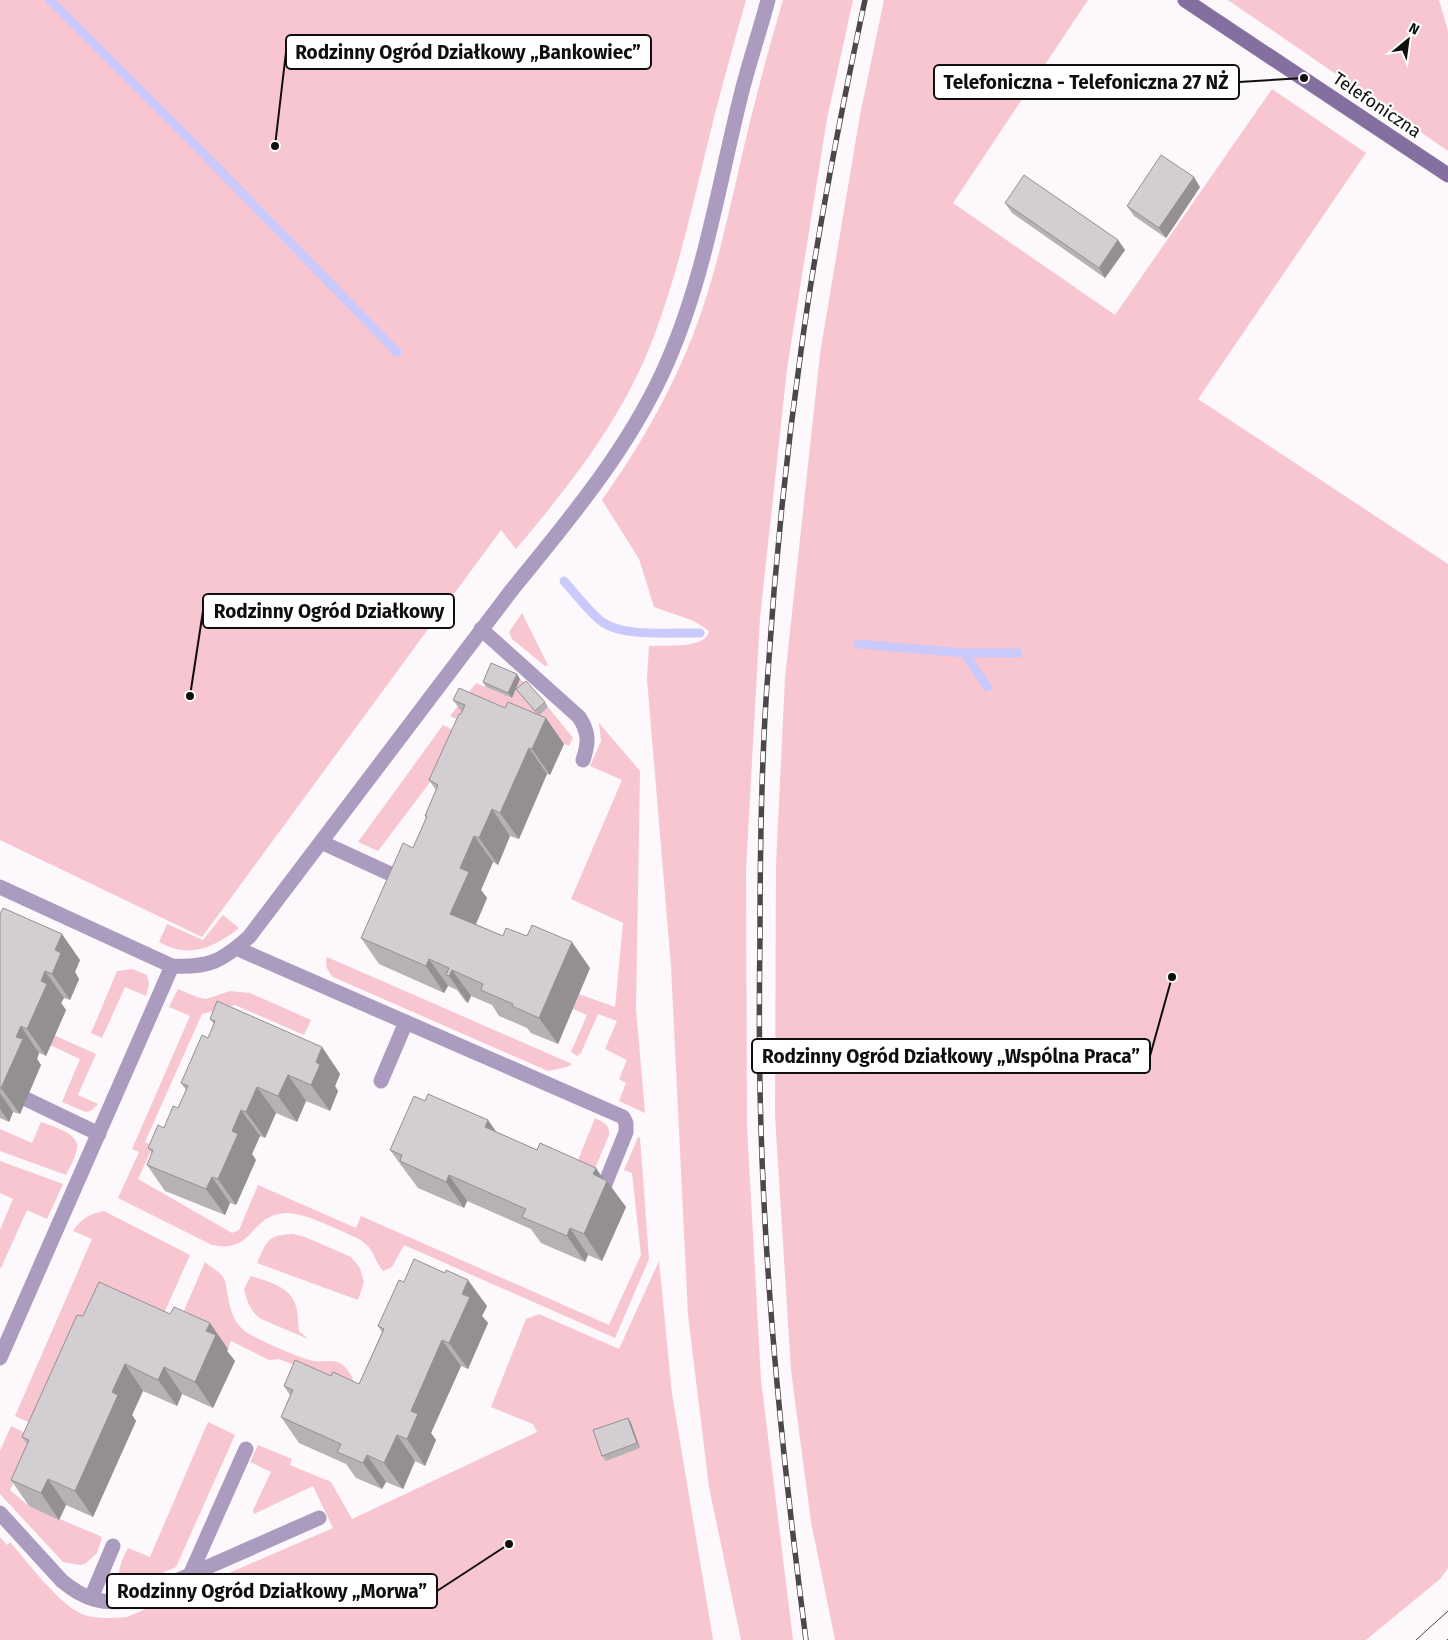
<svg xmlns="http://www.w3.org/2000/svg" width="1448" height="1640" viewBox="0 0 1448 1640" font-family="'Fira Sans',sans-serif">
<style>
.green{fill:#f8c6d0}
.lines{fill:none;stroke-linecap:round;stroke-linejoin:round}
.stream{stroke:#c9c9fc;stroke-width:9}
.lane{stroke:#ab9cbf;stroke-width:15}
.street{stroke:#ab9cbf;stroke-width:15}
.secondary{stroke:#856fa1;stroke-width:15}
.tram{stroke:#4a484a;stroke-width:1}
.rail-casing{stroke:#4a484a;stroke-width:5.5}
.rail{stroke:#fff;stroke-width:4;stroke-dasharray:11;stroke-linecap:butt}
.wall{fill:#b5b1b4}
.shaded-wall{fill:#949092}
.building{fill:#d3ced1;stroke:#949092}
.labels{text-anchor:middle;stroke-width:4.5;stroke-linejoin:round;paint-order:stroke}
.street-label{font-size:18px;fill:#100f10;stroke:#fff}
.leader{fill:none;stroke:#100f10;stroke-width:2}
.callout-dot{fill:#100f10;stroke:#fff;stroke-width:2}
.callout{fill:#fff;stroke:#100f10;stroke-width:2}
.callout-label{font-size:19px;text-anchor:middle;font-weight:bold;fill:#100f10}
</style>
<rect width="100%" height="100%" fill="#fcf8fc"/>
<path class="green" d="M0,0H746C732,50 718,99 706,150C689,220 674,289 646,356C615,428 566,490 516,549L501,530L202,937L0,840Z
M783,0H853L827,119L787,369L760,618L746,869L747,1126L761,1380L793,1640H741L709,1487L688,1315L671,966L647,679L649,646C664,645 707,649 709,631L694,621L654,607L639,559L602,500C643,442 678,380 701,313C717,267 727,220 738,173C751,115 766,57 783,0Z
M884,0H1088L953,203L1115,315L1272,89L1366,153L1198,399L1448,564V1568L1440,1579L1366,1640H835L811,1522L791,1370L775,1116L776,865L785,678L820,354L860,115Z
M1228,0H1439L1448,31V151Z
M522,613L548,665L545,666L512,639L509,632Z
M520,679L529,686L539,716L548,707L573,738L569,746L527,728L472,727L450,716L476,683L512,698Z
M599,723L640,771L636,1009L645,1113L619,1101L626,1083L619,1079L627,1060L605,1049L617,1021L598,1014L581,1053L577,1056L571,1052L587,1015L573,1009L579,994L615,1007L623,923L571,899L622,780L590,766L601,741Z
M443,725L465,736L378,851L358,842Z
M223,915L239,928C214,948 189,959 159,942L167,924L203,940Z
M327,957L572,1064L567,1067L548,1071L333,977C327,970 325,966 327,957Z
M132,969L147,975L149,984L146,996L125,987L102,1038L91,1033L117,971Z
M178,989L197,997L206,999L230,991L250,993L311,1020L304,1035L235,1005L202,1014L145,1142L153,1146L138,1179L232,1233L239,1230L258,1185L356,1228L361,1216L609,1325L641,1255L632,1173L624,1170L638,1137L640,1138L649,1259L615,1338L404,1245L392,1267L383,1271C371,1256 377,1250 357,1238C338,1230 304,1212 285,1213C248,1216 255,1254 212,1245L118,1198L139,1152L132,1149L190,1016L169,1007Z
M54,1035L96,1054L78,1095L98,1104L92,1110L86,1112L62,1102L80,1059L50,1045Z
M595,1118C603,1122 610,1125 609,1135L589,1183L572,1175Z
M41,1122C52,1126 81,1134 77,1149C75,1158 70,1167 66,1175L0,1151V1129L32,1143Z
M0,1161L63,1184L47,1219L27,1210L1,1268L0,1267V1230L13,1199L0,1193Z
M104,1211L190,1255L158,1327L146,1305L98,1285L48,1400L54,1434L15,1416L92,1239L73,1231C82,1218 89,1214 104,1211Z
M293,1234L305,1237L351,1257L360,1268L364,1282L358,1300L257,1263C267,1241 267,1235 293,1234Z
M659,1261L672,1394L713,1640H0V1537L7,1545L10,1542C28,1562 62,1610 88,1616C101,1619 114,1618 127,1617L333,1528L313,1486L254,1514L253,1510L271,1472L250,1462L258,1445L292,1459L290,1465L331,1482L352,1519L537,1432L533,1424L491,1407L526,1319L539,1314L619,1349Z
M205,1262C210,1267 219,1271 223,1277C226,1281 226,1287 227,1291C230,1309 233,1324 249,1334C263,1342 298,1357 313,1361C324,1363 336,1357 345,1367C354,1376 357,1391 361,1402L327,1378L279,1359L269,1360L231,1341L228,1349L174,1334Z
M251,1276C270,1282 293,1287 297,1310C298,1317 298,1324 299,1331L308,1339L261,1319C250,1311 247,1301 244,1289Z
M208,1422L235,1435L176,1567L137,1584C108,1590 121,1561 128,1548L150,1557Z
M11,1426L34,1437L10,1490L29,1506L100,1536L102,1538L97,1553L85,1564L80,1565L63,1562L0,1494V1451Z"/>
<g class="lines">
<path class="stream" d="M50,0L195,145L397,352
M564,581C574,592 589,612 601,621C622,638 674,632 700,633
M858,644L965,653H1018
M965,653L987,687"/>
<path class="lane" d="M481,629L579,717C589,732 589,743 583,760
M321,842L408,882
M0,887L172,966C209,968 222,961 249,937L511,591
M236,948L623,1117L626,1123V1132L603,1189
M381,1081L406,1022
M26,1099L99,1134
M0,1358L172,966
M0,1513L62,1581C85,1600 103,1605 133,1600L319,1518
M190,1575L246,1449
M91,1598L113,1546"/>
<path class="street" d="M511,591C567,522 624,455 662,374C704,284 718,186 742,91C750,60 760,30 768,0"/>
<path class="secondary" d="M1185,0L1448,175"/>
<path class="tram" d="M1416,1640L1448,1611
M1447,1640L1448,1639"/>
<defs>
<path id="rail" d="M806,1640C784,1470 766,1299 761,1128C759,1065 759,1001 760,937C760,849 761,760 768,672C775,565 786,457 801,351C817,233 840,116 865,0"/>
</defs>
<use href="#rail" class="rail-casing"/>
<use href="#rail" class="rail"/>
</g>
<path class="wall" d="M1200,187L1166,238L1134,216L1127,206Z
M1005,203L1118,240L1125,250L1105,278L1012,213Z
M520,679L512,698L486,687L483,682Z
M516,689L545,702L548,707L540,715L564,744L550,775L547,774L519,839L510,836L498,865L493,862L481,890L487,898L476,924L503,936L590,968L558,1044L531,1033L527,1028L499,1016L492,1005L471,996L468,1003L465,1001L457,990L448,986L444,993L379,964L361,938L413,848L426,818L425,816L436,790L429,780L462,712L453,700L505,708L537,714Z
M0,914L80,960L75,972L79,979L70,1000L64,998L61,1003L66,1010L46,1056L39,1053L37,1059L41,1065L20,1114L13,1112L9,1122L0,1118Z
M210,1019L322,1047L340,1074L335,1086L338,1091L330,1111L306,1101L297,1122L276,1113L265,1138L260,1136L252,1154L256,1160L236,1205L230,1203L225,1215L165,1191L147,1165L152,1153L148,1148L178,1108L186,1090L181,1083L208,1038L214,1024Z
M496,1132L604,1179L626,1207L602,1261L588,1255L585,1262L541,1243L531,1229L467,1201L464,1208L418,1188L410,1177L409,1176L390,1150Z
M404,1282L487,1306L482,1316L488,1323L468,1369L461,1366L431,1433L436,1440L425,1466L415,1461L403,1489L386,1482L382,1489L356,1478L346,1464L299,1443L281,1417L290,1395L284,1386L331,1376L359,1384L382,1332L378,1326Z
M83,1316L228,1349L227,1351L235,1361L213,1408L182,1394L177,1406L143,1391L132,1415L136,1421L93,1517L66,1505L59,1520L29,1506L11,1480L27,1444L22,1437Z
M628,1418L631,1423L640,1448L606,1461L602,1456Z"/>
<path class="shaded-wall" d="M1194,177L1200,187L1166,238L1159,228Z
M1118,240L1125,250L1105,278L1099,268Z
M517,674L520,679L512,698L508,693Z
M546,718L564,744L550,775L532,749Z
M529,748L547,774L519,839L500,813Z
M492,809L510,836L498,865L479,838Z
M474,836L493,862L481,890L487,898L469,940L450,914L460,868Z
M62,934L80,960L75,972L79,979L70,1000L52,974L55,950Z
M572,942L590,968L558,1044L539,1018Z
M429,959L448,986L444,993L426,966Z
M452,970L471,996L468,1003L449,976Z
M45,971L64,998L61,1003L66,1010L46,1056L27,1029L41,981Z
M21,1026L39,1053L37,1059L41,1065L20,1114L1,1088L16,1037Z
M322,1047L340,1074L335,1086L338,1091L330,1111L311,1085L316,1062Z
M288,1075L306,1101L297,1122L278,1096Z
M257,1087L276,1113L265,1138L246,1112Z
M0,1093L13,1112L9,1122L0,1109Z
M241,1110L260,1136L252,1154L256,1160L236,1205L218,1179L232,1131Z
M488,1120L507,1147L485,1127Z
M596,1168L606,1183L607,1181L626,1207L602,1261L584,1234L593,1174Z
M449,1175L467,1201L464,1208L446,1182Z
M212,1177L230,1203L225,1215L206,1189Z
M570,1228L588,1255L585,1262L567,1236Z
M468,1280L487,1306L482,1316L488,1323L468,1369L449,1343L462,1294Z
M210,1323L228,1349L227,1351L235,1361L213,1408L195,1382L206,1331Z
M442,1340L461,1366L431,1433L436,1440L425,1466L407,1439L411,1411Z
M125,1364L143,1391L132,1415L136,1421L93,1517L75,1491L112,1392Z
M164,1367L182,1394L177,1406L158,1380Z
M628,1418L631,1423L640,1448L637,1443Z
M397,1435L415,1461L403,1489L384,1463Z
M367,1455L386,1482L382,1489L363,1463Z
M48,1479L66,1505L59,1520L41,1493Z"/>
<path class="building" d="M1161,155L1194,177L1159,228L1127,206Z
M1024,175L1118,240L1099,268L1005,203Z
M491,663L517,674L508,693L483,682Z
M526,681L545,702L535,711L516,689Z
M459,688L505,708L508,702L546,718L532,749L529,748L500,813L492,809L479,838L474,836L460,868L469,872L450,914L503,936L506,928L527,936L532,925L572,942L539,1018L512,1006L513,1004L481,990L483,984L452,970L449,976L446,975L449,968L429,959L426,966L361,938L403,843L413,848L427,816H425L438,785L429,780L459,714H461L465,705L453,700Z
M3,908L62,934L55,950L61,953L52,974L45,971L41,981L47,984L27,1029L21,1026L16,1037L23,1039L1,1088H0V914Z
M217,1001L322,1047L316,1062L320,1065L311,1085L288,1075L278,1096L257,1087L246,1112L241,1110L232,1131L238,1134L218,1179L212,1177L206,1189L147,1165L153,1150L148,1148L158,1125L164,1128L173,1106L178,1108L188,1086L181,1083L202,1035L208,1038L215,1021L210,1019Z
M428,1094L488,1120L485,1127L537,1150L540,1143L596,1168L593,1174L607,1181L584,1234L570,1228L567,1236L522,1217L526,1209L449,1175L446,1182L400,1161L402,1155L390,1150L414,1096L425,1101Z
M414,1259L445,1273L446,1270L468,1280L462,1294L470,1297L449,1343L442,1340L411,1411L418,1414L407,1439L397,1435L384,1463L367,1455L363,1463L337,1452L341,1444L281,1417L293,1390L284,1386L295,1360L331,1376L333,1372L359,1384L384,1329L378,1326L399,1280L404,1282Z
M99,1282L170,1314L174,1307L210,1323L206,1331L216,1335L195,1382L164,1367L158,1380L125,1364L112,1392L118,1395L75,1491L48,1479L41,1493L11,1480L29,1440L22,1437L77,1315L83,1316Z
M628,1418L637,1443L602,1456L593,1430Z"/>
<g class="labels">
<g class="street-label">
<text transform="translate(1377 105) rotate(34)" y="6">Telefoniczna</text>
</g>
</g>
<path class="leader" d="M275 146L286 52M1304 78L1239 82M190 696L203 611M1172 977L1150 1056M509 1544L437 1591"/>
<g class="callout-dot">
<circle cx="275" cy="146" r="5"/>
<circle cx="1304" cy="78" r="5"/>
<circle cx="190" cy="696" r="5"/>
<circle cx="1172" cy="977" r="5"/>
<circle cx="509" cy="1544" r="5"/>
</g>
<g class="callout">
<rect x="286" y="35" width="365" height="34" rx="5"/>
<rect x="934" y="65" width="305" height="34" rx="5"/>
<rect x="203" y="594" width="251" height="34" rx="5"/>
<rect x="752" y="1039" width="398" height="34" rx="5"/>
<rect x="107" y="1574" width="330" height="34" rx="5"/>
</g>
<g class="callout-label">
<text x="468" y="59">Rodzinny Ogród Działkowy „Bankowiec”</text>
<text x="1086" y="89">Telefoniczna - Telefoniczna 27 NŻ</text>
<text x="329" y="618">Rodzinny Ogród Działkowy</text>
<text x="951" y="1063">Rodzinny Ogród Działkowy „Wspólna Praca”</text>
<text x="272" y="1598">Rodzinny Ogród Działkowy „Morwa”</text>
</g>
<g transform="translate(1408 40) rotate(29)" stroke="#ffffff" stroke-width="4" paint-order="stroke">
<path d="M0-4L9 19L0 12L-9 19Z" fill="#100f10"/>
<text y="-8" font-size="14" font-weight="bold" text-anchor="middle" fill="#100f10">N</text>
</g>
</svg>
